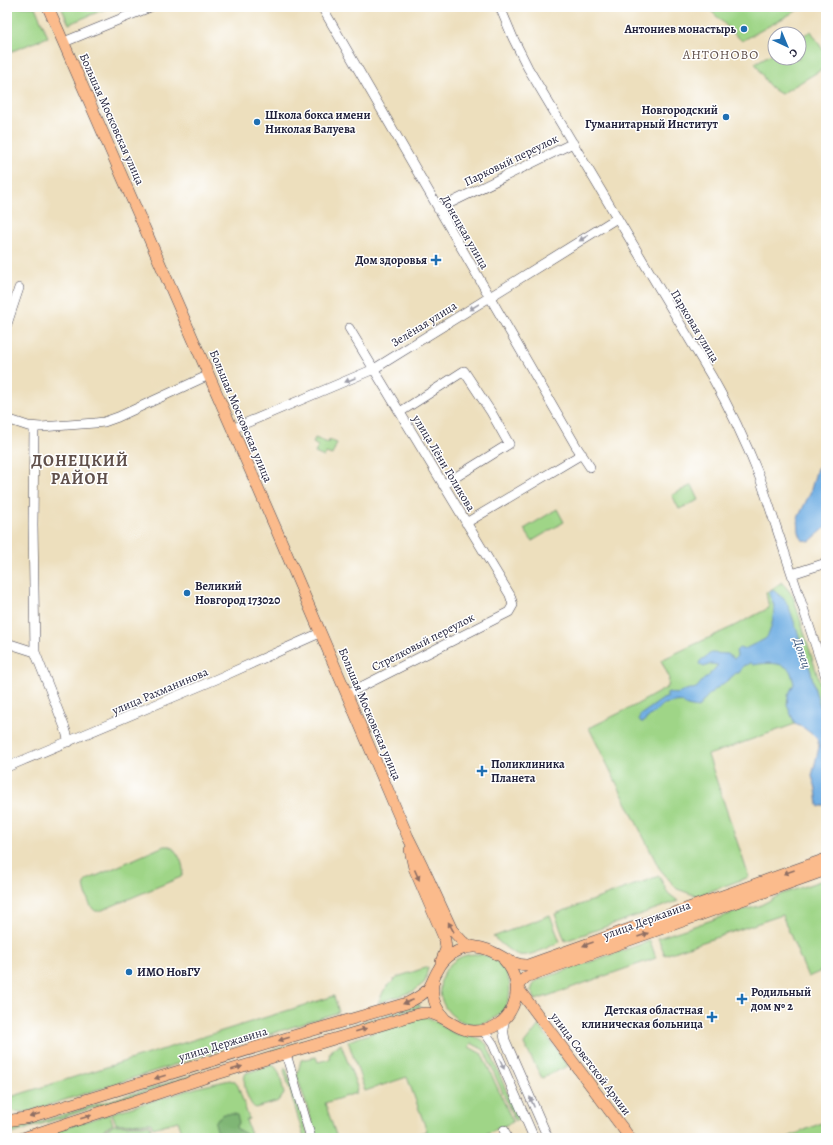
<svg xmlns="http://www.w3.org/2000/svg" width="833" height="1145" viewBox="0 0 833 1145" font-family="Alegreya,serif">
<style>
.green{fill:#9fd587;stroke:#607c61}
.forest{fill:#7fb674;stroke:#506c58}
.water{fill:#70aee3;stroke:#49688f}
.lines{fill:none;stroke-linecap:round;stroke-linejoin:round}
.minor-casing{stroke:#403e4e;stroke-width:10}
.major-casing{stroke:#403e4e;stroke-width:12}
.minor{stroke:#fff;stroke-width:9}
.major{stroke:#fbbb8c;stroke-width:11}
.oneway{fill:#9c9ca7}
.oneway2{fill:#8e6e64}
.poi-dot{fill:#1f6fb2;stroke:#fff;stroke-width:1.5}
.labels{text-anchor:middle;stroke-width:3;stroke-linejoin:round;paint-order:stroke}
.poi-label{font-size:12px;font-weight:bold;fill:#22223b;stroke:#fff;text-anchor:start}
.street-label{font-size:12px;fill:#22223b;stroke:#fff}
.neighbourhood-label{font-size:13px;letter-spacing:1px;fill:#60504b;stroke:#fff}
.water-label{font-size:13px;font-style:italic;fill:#415a7e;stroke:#fff}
.district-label{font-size:16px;font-weight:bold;letter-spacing:1px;fill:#60504b;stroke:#fff}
</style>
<rect width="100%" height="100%" fill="#fff"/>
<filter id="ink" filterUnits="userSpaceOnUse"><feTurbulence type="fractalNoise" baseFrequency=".025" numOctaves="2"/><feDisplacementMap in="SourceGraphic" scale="8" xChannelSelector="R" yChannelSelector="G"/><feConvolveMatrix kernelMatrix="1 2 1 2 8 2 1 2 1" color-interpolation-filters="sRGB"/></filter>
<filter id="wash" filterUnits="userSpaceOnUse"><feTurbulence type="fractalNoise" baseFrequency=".012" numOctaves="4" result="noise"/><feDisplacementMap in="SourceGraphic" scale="16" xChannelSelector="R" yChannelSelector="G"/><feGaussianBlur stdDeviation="0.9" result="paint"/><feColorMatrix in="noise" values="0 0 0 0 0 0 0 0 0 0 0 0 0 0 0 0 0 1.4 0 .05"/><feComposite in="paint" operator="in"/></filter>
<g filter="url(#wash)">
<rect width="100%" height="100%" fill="#eddfbd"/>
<path class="green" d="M7,7H35L48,37L7,53Z
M61,7H110L69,24Z
M707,7H803L742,41Z
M811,31L826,55V67L781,94C764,85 765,77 755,63L775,52V58H799V38Z
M315,438L328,443L329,440L337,443L332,455L326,453L324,457L315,453L318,446L313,443Z
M692,485L699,500L679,509L672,495Z
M557,509L564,522L532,541L524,529Z
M782,582L793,596L826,703V713L708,755L749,877L697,896L677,889L659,868L589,728L634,706L668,687L669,677L661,660L732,627L769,608L766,593Z
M164,846H170C178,851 187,869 181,877L100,911C97,911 96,912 93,909C89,906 84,889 84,883L87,880Z
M659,876L668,893L678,901L565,941L555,914Z
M826,879V969L808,977L782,915L665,955L658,938L736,912L759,906L782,894Z
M550,915L560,942C550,946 529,958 519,955C509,952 501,943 493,937Z
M650,941L656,958L536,1000L531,991L533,985L538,980Z
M440 989a35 35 0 1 1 70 0a35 35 0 1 1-70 0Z
M428,967L425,982L414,991L378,1003L384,990L397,977Z
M334,996L339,1012L27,1112L7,1111V1098Z
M419,1004L420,1006V1007L219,1069V1067Z
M423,1016C436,1019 443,1028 454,1033C467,1039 477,1032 487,1045L517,1116V1120L515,1121L484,1050L471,1043L469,1047L482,1054L513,1122L476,1138H405L427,1131L407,1077L365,1091L348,1041Z
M539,1025L568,1066L542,1078L524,1044Z
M341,1044L357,1087L356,1093L325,1103L337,1138H317L297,1076L301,1060L316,1057L318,1062L330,1059L329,1053L332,1052L331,1050Z
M272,1065C281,1068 282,1086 284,1094L279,1101L255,1108C248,1103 241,1081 246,1073Z
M285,1067L286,1068L309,1138H304L284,1070Z
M203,1072V1074L32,1127L7,1136V1127L33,1124Z
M230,1080L235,1082L238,1086L249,1119L246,1120L252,1138H184L178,1121L153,1128L151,1123L116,1124L112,1113L199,1087Z
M110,1114L113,1124L90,1138H53L54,1131Z
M826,1121V1138H786Z
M114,1125H150L151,1129L123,1138H93Z"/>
<path class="forest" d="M224,1114H233L237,1115L239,1122L236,1126L237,1129L246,1134L248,1138H215L218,1134L215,1123L218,1118Z"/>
<path class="water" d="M826,459V525L824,529L810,541L802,540L799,532L798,518L810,493L817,468Z
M773,590L785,600L790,610L811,672L815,690L826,725V804L819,807L818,805L816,789L812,776L819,747L817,739L813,735L804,728L795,724L789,710L787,705L788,695L794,684C793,680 792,675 790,671C783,661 763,663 753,665L751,663H749L747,665H744L739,673H736C726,683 713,689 704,700C702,702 701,705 698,708C694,707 689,707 685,705C684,704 684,703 683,702C679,700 668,704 664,704L643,722H641L639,719L640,715L663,699L668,697L666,695L668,692C680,696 679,692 689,689C692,689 694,689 696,688C699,686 700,683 702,681C706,677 709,678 711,672H712L718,665L711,664L704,667L699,664L700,661L711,653L728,654L734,659L737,656L736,651L739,648L742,649H745C751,645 758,643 765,639C771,635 774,614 774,607C774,602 769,597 769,592Z"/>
</g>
<g filter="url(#ink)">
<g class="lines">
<defs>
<path id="minor" d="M322,7L576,446L590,467
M500,7L513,38L528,68L712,377C731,410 746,443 760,478L826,677
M64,42L150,7
M438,209L573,143
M7,324L19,288
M400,412L464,371L491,412L509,444L443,485
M7,419L28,426L41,427L95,423L104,422L118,417L209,375
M34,427L33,525L35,652L65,728L69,742
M232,429L374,369L617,218
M466,523L582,454
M792,574L826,563
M7,643L35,652
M347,694L509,612L513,605L510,595L349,328
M7,767L219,678L320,633
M505,1018L503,1028L505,1040L548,1138
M482,1031L486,1034L493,1044L534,1138
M286,1054L311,1138
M504,1130L507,1138"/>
<path id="major" d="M48,7L276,529L408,837L422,865L452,930L463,942L471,946L482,948
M410,850L414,868L445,940L446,949L441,962
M434,980C430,994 435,1008 445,1019
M517,986L526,977L534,974L826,870
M517,987L630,1138
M7,1121L30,1117L293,1036L407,1003C415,999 422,996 428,989C432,984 434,976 438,970C444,957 458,948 473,947C494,946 507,966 528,965L826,859
M23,1138L210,1076L411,1016C415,1015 421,1013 426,1013C442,1012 455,1031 474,1031C512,1032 530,987 504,960"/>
</defs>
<use href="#minor" class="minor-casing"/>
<use href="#major" class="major-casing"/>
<use href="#minor" class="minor"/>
<use href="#major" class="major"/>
</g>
<defs><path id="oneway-solid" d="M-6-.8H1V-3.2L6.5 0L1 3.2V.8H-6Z"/></defs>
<g class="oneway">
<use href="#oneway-solid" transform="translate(584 238) rotate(148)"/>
<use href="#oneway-solid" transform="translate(474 307) rotate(148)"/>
<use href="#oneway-solid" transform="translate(350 380) rotate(157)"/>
<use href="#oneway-solid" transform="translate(502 1064) rotate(67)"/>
<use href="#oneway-solid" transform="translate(532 1102) rotate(-113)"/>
</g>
<g class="oneway2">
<use href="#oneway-solid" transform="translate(789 872) rotate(160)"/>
<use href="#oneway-solid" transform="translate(417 875) rotate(66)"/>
<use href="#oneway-solid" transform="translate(451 927) rotate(-119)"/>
<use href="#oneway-solid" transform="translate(643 935) rotate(-20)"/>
<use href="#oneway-solid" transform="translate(588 944) rotate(160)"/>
<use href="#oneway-solid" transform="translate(408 1002) rotate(159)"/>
<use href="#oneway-solid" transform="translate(361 1030) rotate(-17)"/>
<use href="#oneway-solid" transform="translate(284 1039) rotate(163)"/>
<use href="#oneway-solid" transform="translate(237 1068) rotate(-17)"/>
<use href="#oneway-solid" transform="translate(160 1077) rotate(163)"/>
<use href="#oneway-solid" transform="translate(35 1115) rotate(164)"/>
<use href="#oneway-solid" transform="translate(86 1117) rotate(-18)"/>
</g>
</g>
<g class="poi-dot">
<circle cx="744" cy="29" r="4"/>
<circle cx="726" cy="117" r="4"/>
<circle cx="257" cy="122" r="4"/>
<path d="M434 254h4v4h4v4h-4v4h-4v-4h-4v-4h4z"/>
<circle cx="187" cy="593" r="4"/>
<path d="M480 765h4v4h4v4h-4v4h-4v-4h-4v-4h4z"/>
<circle cx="129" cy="972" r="4"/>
<path d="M740 993h4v4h4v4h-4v4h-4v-4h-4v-4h4z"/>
<path d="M710 1011h4v4h4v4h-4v4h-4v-4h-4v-4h4z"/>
</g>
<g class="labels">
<g class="poi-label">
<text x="736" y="33" text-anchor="end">Антониев монастырь</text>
<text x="718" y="114" text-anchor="end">Новгородский<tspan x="718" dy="14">Гуманитарный Институт</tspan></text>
<text x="265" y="119">Школа бокса имени<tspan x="265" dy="14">Николая Валуева</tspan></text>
<text x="427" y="264" text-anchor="end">Дом здоровья</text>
<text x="195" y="590">Великий<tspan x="195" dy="14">Новгород 173020</tspan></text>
<text x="491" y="768">Поликлиника<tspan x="491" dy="14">Планета</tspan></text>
<text x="137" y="976">ИМО НовГУ</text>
<text x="751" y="996">Родильный<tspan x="751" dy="14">дом № 2</tspan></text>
<text x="703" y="1014" text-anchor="end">Детская областная<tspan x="703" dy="14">клиническая больница</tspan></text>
</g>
<g class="street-label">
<text transform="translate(112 119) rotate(66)" y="4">Большая Московская улица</text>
<text transform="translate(511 160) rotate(-26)" y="4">Парковый переулок</text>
<text transform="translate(465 232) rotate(60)" y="4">Донецкая улица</text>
<text transform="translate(424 324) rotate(-32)" y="4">Зелёная улица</text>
<text transform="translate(695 326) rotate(59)" y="4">Парковая улица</text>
<text transform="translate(241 416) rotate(67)" y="4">Большая Московская улица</text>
<text transform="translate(444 463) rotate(59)" y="4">улица Лёни Голикова</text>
<text transform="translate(423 642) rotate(-27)" y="4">Стрелковый переулок</text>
<text transform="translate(160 691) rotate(-23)" y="4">улица Рахманинова</text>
<text transform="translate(370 714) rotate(67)" y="4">Большая Московская улица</text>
<text transform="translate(647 920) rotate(-20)" y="4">улица Державина</text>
<text transform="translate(223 1044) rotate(-17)" y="4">улица Державина</text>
<text transform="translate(591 1064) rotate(53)" y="4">улица Советской Армии</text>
</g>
<g class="neighbourhood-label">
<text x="721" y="59">АНТОНОВО</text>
</g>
<g class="water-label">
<text transform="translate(803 653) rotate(72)" y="5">Донец</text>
</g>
<g class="district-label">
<text x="80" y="466">ДОНЕЦКИЙ<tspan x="80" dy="18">РАЙОН</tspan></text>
</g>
</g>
<rect width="833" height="1145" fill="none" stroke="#fff" stroke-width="24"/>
<g transform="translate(787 46) rotate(136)"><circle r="19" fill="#ffffff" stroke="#a7a7b1"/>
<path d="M0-3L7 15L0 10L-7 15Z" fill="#1f6fb2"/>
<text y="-6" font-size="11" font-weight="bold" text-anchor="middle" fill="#22223b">С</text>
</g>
</svg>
